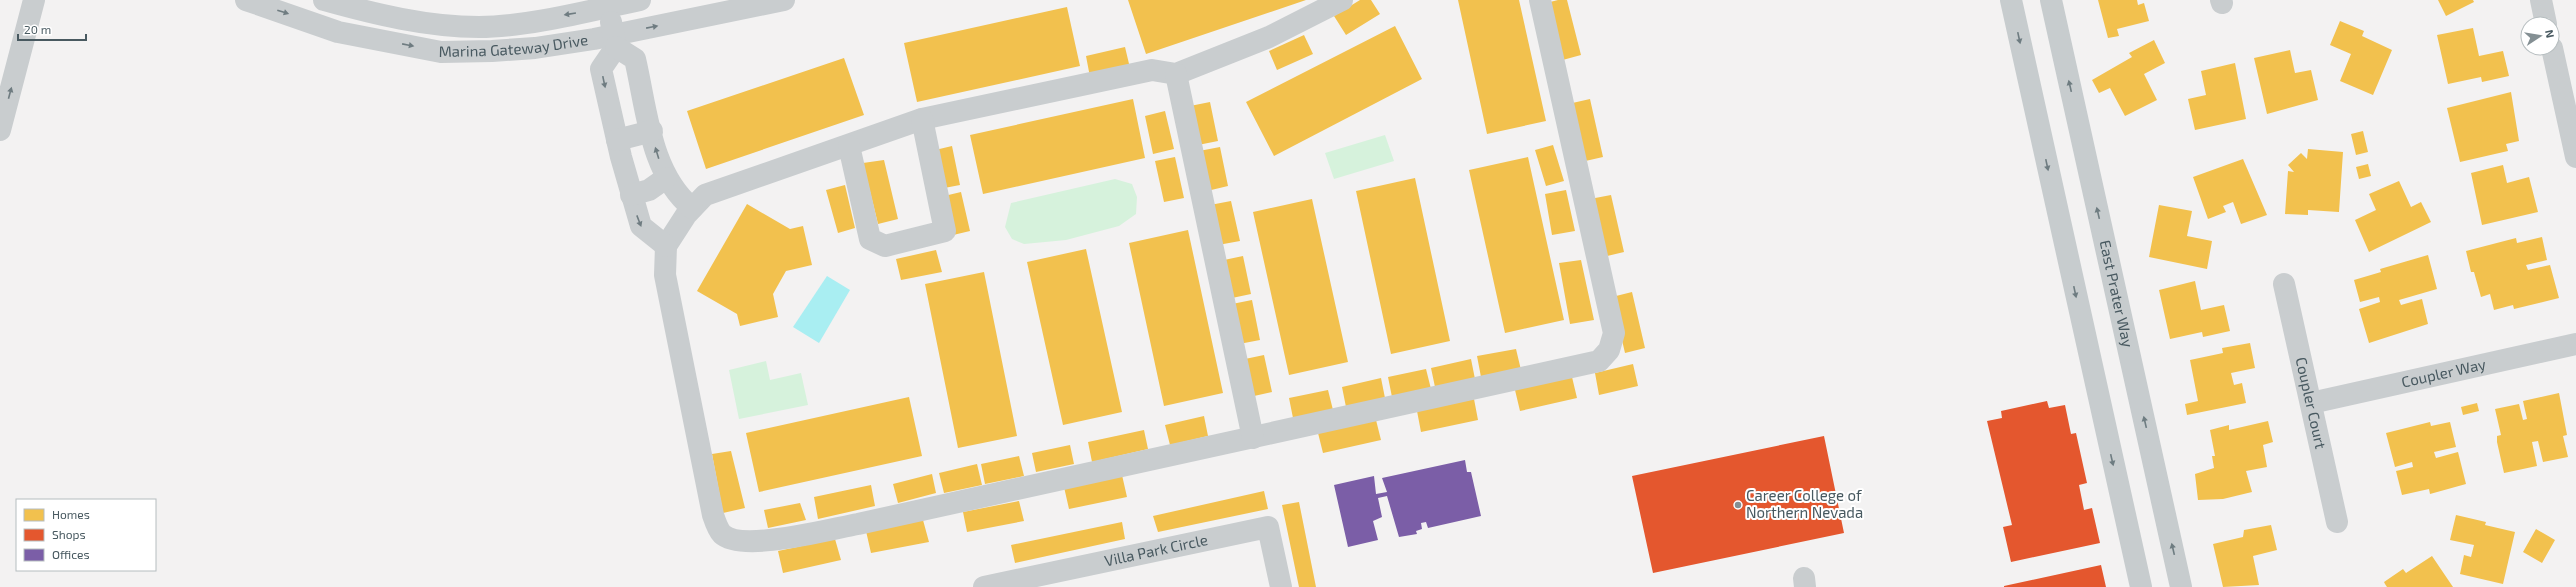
<svg xmlns="http://www.w3.org/2000/svg" width="2576" height="587" viewBox="0 0 2576 587" font-family="'Exo 2',sans-serif">
<style>
.green{fill:#d6f2dc}
.water{fill:#a9eef2}
.homes{fill:#f2c14e}
.shops{fill:#e4572e}
.offices{fill:#7b5ea7}
.lines{fill:none;stroke-linecap:round;stroke-linejoin:round}
.minor{stroke:#c9cdcf;stroke-width:22}
.major{stroke:#c7ccce;stroke-width:22}
.oneway{fill:#6f7c81}
.oneway2{fill:#6e7c81}
.poi-dot{fill:#848f93;stroke:#fff;stroke-width:1.5}
.labels{text-anchor:middle;stroke-width:4;stroke-linejoin:round;paint-order:stroke}
.street-label{font-size:15px;fill:#485960;stroke:#fff}
.poi-label{font-size:15px;fill:#485960;stroke:#fff;text-anchor:start}
</style>
<rect width="100%" height="100%" fill="#f3f2f2"/>
<path class="green" d="M1385,135L1394,161L1334,179L1325,153Z
M1115,179L1132,184L1137,197L1136,214L1119,226L1066,240L1024,244L1012,239L1005,227L1011,203Z
M766,361L770,380L801,373L808,405L739,419L729,370Z"/>
<path class="water" d="M827,276L850,290L819,343L793,327Z"/>
<path class="homes" d="M1128,0H1306L1146,54Z
M1360,0H1371L1380,14L1346,35L1334,16Z
M1458,0H1519L1546,121L1487,134Z
M1558,0H1567L1581,55L1559,61L1546,3Z
M2098,0H2137L2138,5L2144,3L2149,21L2117,29L2119,36L2108,38Z
M2438,0H2473L2474,2L2446,16Z
M1067,7L1080,66L917,102L904,43Z
M2340,21L2364,31L2362,36L2392,50L2373,95L2340,81L2351,54L2330,45Z
M1395,26L1422,79L1274,156L1246,102Z
M2473,28L2479,56L2503,51L2509,76L2482,82L2481,77L2448,84L2437,35Z
M1304,35L1313,54L1277,70L1269,51Z
M2154,40L2165,63L2144,74L2157,100L2125,116L2110,88L2099,93L2092,80L2132,57L2129,53Z
M1125,47L1130,68L1090,77L1086,56Z
M2290,50L2295,73L2311,70L2318,100L2267,114L2254,58Z
M844,58L864,115L706,169L687,111Z
M2235,63L2246,119L2195,130L2188,99L2206,95L2201,71Z
M2511,92L2519,141L2506,144L2508,151L2460,162L2447,108Z
M1133,99L1145,158L983,194L970,135Z
M1590,99L1603,157L1581,162L1568,104Z
M1210,102L1218,141L1198,145L1190,106Z
M1165,111L1174,149L1153,154L1145,116Z
M2363,131L2368,152L2356,155L2351,134Z
M1553,145L1564,181L1546,186L1535,150Z
M952,146L960,185L939,189L931,151Z
M1220,147L1228,186L1207,191L1199,151Z
M2308,149L2343,152L2339,212L2308,210V215L2285,214L2288,171L2294,172L2288,165L2301,153L2307,159Z
M1175,157L1184,198L1164,202L1155,161Z
M1528,157L1564,320L1505,333L1469,170Z
M2243,159L2267,215L2241,224L2233,202L2223,206L2226,212L2208,219L2193,177Z
M884,160L898,219L878,224L863,163Z
M2368,164L2371,176L2359,179L2356,167Z
M2503,165L2507,183L2529,177L2538,212L2482,225L2471,173Z
M1415,178L1450,341L1391,354L1356,191Z
M2399,181L2411,207L2421,202L2431,222L2369,252L2355,220L2376,210L2369,194Z
M845,185L855,228L838,233L826,190Z
M1566,190L1575,231L1552,235L1545,194Z
M961,192L970,231L949,236L940,197Z
M1611,195L1624,252L1603,257L1590,199Z
M1312,199L1348,362L1289,375L1253,212Z
M1231,201L1240,241L1218,245L1210,205Z
M747,204L790,229L803,226L812,265L786,271L773,294L778,317L740,326L737,314L697,291Z
M2159,205L2192,211L2187,236L2212,241L2207,269L2149,257Z
M1188,230L1223,393L1164,406L1129,243Z
M2542,237L2547,260L2526,265L2528,270L2550,265L2559,298L2514,309L2513,305L2494,310L2490,294L2481,297L2474,272H2471L2466,251L2516,238L2517,243Z
M1086,249L1122,412L1063,425L1027,262Z
M936,250L942,272L901,280L896,259Z
M2428,255L2437,289L2399,300L2401,305L2422,299L2428,324L2369,343L2359,309L2380,302L2379,297L2360,302L2354,280L2381,272L2380,269Z
M1243,256L1251,294L1232,298L1224,260Z
M1581,260L1594,320L1570,324L1559,263Z
M984,272L1017,436L958,448L925,284Z
M2195,281L2201,310L2224,305L2230,331L2203,337L2202,332L2170,339L2159,290Z
M1632,292L1645,348L1625,353L1612,297Z
M1252,300L1260,340L1239,344L1232,304Z
M2250,343L2255,368L2231,373L2234,385L2242,383L2246,403L2187,415L2185,404L2198,401L2190,360L2223,353L2222,348Z
M1516,349L1521,370L1481,377L1477,356Z
M1264,355L1272,392L1254,396L1245,359Z
M1471,359L1475,379L1435,387L1431,368Z
M1633,364L1638,386L1599,395L1595,373Z
M1426,369L1431,389L1392,397L1388,377Z
M1572,377L1577,398L1520,411L1515,390Z
M1381,378L1385,398L1346,407L1342,387Z
M1328,390L1333,410L1293,418L1289,398Z
M2559,393L2567,435L2563,436L2568,457L2543,462L2538,441L2532,442L2537,466L2504,473L2497,442V436L2501,435L2495,409L2519,404L2523,420L2527,419L2523,401Z
M909,397L922,456L759,492L746,433Z
M1474,399L1478,420L1421,432L1417,411Z
M2477,403L2479,411L2463,415L2461,407Z
M1204,416L1208,436L1170,445L1165,425Z
M1376,420L1381,440L1323,453L1318,433Z
M2268,421L2273,442L2263,445L2267,467L2246,471L2252,492L2223,499L2198,500L2195,474L2214,468L2212,456H2215L2210,430L2229,425V430Z
M2430,422L2431,426L2450,422L2456,447L2434,452L2436,458L2458,452L2466,484L2430,494L2429,489L2402,495L2396,471L2413,467L2412,462L2395,467L2386,433Z
M1144,430L1148,449L1092,462L1088,442Z
M1070,445L1074,464L1036,472L1032,453Z
M731,451L745,508L723,513L712,454Z
M1019,456L1024,476L985,484L981,464Z
M977,464L982,485L944,493L939,473Z
M932,474L936,493L898,503L893,484Z
M1122,475L1127,497L1069,509L1064,487Z
M871,485L875,506L818,519L814,497Z
M1264,491L1268,509L1158,532L1153,516Z
M1019,501L1024,521L967,532L963,512Z
M1299,502L1316,587H1299L1282,505Z
M800,503L806,520L768,528L764,510Z
M2456,515L2486,522L2485,525L2515,532L2503,584L2460,574L2464,555L2471,557L2474,545L2450,540Z
M923,520L929,542L871,553L866,531Z
M1122,522L1125,539L1015,563L1011,545Z
M2271,525L2277,550L2253,556L2259,585L2223,587L2213,544L2243,537L2244,530Z
M2536,529L2555,540L2542,563L2523,552Z
M835,539L841,560L783,573L778,551Z
M2432,556L2453,587H2387L2385,584L2384,582L2403,569L2406,573Z"/>
<path class="shops" d="M2047,401L2049,408L2065,405L2071,434L2076,433L2087,483L2079,485L2084,510L2092,508L2100,543L2011,562L2003,527L2012,525L1987,421L2002,418L2001,411Z
M1824,436L1844,533L1653,573L1632,476Z
M2101,565L2106,587H2004V586Z"/>
<path class="offices" d="M1465,460L1467,472H1471L1481,516L1428,528L1426,522L1421,523L1422,529L1416,531L1417,534L1399,537L1387,496L1378,498L1382,517L1373,521L1378,540L1348,547L1334,485L1374,476L1376,494L1387,492L1382,478Z"/>
<g class="lines">
<g class="minor">
<path id="s1" d="M246,0L338,32L441,52L492,51L535,48L594,39L784,0"/>
<path d="M324,0C374,14 427,27 479,27C528,27 592,10 640,0"/>
<path d="M1342,0L1269,37L1176,74L1152,70L922,119L705,195L686,215L666,246L665,275L713,515C715,521 718,530 722,534C742,553 830,529 858,524L1599,361L1609,350L1614,333L1540,0"/>
<path d="M2221,0L2222,3"/>
<path d="M2541,0L2546,24"/>
<path d="M611,22L616,47L601,69L621,157L641,226L666,246"/>
<path d="M616,47L635,59C647,110 650,173 692,208"/>
<path d="M2552,48L2576,157"/>
<path d="M1176,74L1253,438"/>
<path d="M0,130L34,0"/>
<path d="M617,140L652,131"/>
<path d="M849,146L870,239L885,246L945,231L922,119"/>
<path d="M631,195L649,190L666,178"/>
<path id="s2" d="M2284,284L2337,522"/>
<path id="s3" d="M2311,403L2576,344"/>
<path d="M1804,578L1805,587"/>
<path id="s4" d="M984,587L1268,527L1281,587"/>
</g>
<g class="major">
<path d="M2011,0L2141,587"/>
<path id="s5" d="M2051,0L2181,587"/>
</g>
</g>
<defs><path id="oneway-solid" d="M-6-.8H1V-3.2L6.5 0L1 3.2V.8H-6Z"/></defs>
<g class="oneway">
<use href="#oneway-solid" transform="translate(283 12) rotate(18)"/>
<use href="#oneway-solid" transform="translate(570 14) rotate(171)"/>
<use href="#oneway-solid" transform="translate(652 27) rotate(-11)"/>
<use href="#oneway-solid" transform="translate(408 45) rotate(11)"/>
<use href="#oneway-solid" transform="translate(604 82) rotate(78)"/>
<use href="#oneway-solid" transform="translate(10 93) rotate(-75)"/>
<use href="#oneway-solid" transform="translate(657 153) rotate(-107)"/>
<use href="#oneway-solid" transform="translate(639 221) rotate(69)"/>
</g>
<g class="oneway2">
<use href="#oneway-solid" transform="translate(2019 38) rotate(78)"/>
<use href="#oneway-solid" transform="translate(2070 86) rotate(-103)"/>
<use href="#oneway-solid" transform="translate(2047 165) rotate(78)"/>
<use href="#oneway-solid" transform="translate(2098 213) rotate(-103)"/>
<use href="#oneway-solid" transform="translate(2075 292) rotate(78)"/>
<use href="#oneway-solid" transform="translate(2145 422) rotate(-103)"/>
<use href="#oneway-solid" transform="translate(2112 460) rotate(77)"/>
<use href="#oneway-solid" transform="translate(2173 549) rotate(-103)"/>
</g>
<circle class="poi-dot" cx="1738" cy="505" r="4"/>
<g class="labels">
<g class="street-label">
<text dy="5" stroke="none"><textPath href="#s1" startOffset="275">Marina Gateway Drive</textPath></text>
<text dy="5" stroke="none"><textPath href="#s5" startOffset="301">East Prater Way</textPath></text>
<text dy="5" stroke="none"><textPath href="#s3" startOffset="136">Coupler Way</textPath></text>
<text dy="5" stroke="none"><textPath href="#s2" startOffset="122">Coupler Court</textPath></text>
<text dy="5" stroke="none"><textPath href="#s4" startOffset="176">Villa Park Circle</textPath></text>
</g>
<g class="poi-label">
<text x="1746" y="501">Career College of<tspan x="1746" dy="17">Northern Nevada</tspan></text>
</g>
</g>
<rect x="16" y="499" width="140" height="72" fill="#ffffff" stroke="#b6bdbf"/>
<rect x="24" y="509" width="20" height="12" fill="#f2c14e" stroke="#b6bdbf"/>
<text x="52" y="519" font-size="12" fill="#485960">Homes</text>
<rect x="24" y="529" width="20" height="12" fill="#e4572e" stroke="#b6bdbf"/>
<text x="52" y="539" font-size="12" fill="#485960">Shops</text>
<rect x="24" y="549" width="20" height="12" fill="#7b5ea7" stroke="#b6bdbf"/>
<text x="52" y="559" font-size="12" fill="#485960">Offices</text>
<g transform="translate(2540 36) rotate(78)"><circle r="19" fill="#ffffff" stroke="#b6bdbf"/>
<path d="M0-3L7 15L0 10L-7 15Z" fill="#848f93"/>
<text y="-6" font-size="11" font-weight="bold" text-anchor="middle" fill="#485960">N</text>
</g>
<path d="M18 34v6h68v-6" fill="none" stroke="#485960" stroke-width="2"/>
<text x="24" y="34" font-size="12" fill="#485960" stroke="#ffffff" stroke-width="3" paint-order="stroke">20 m</text>
</svg>
